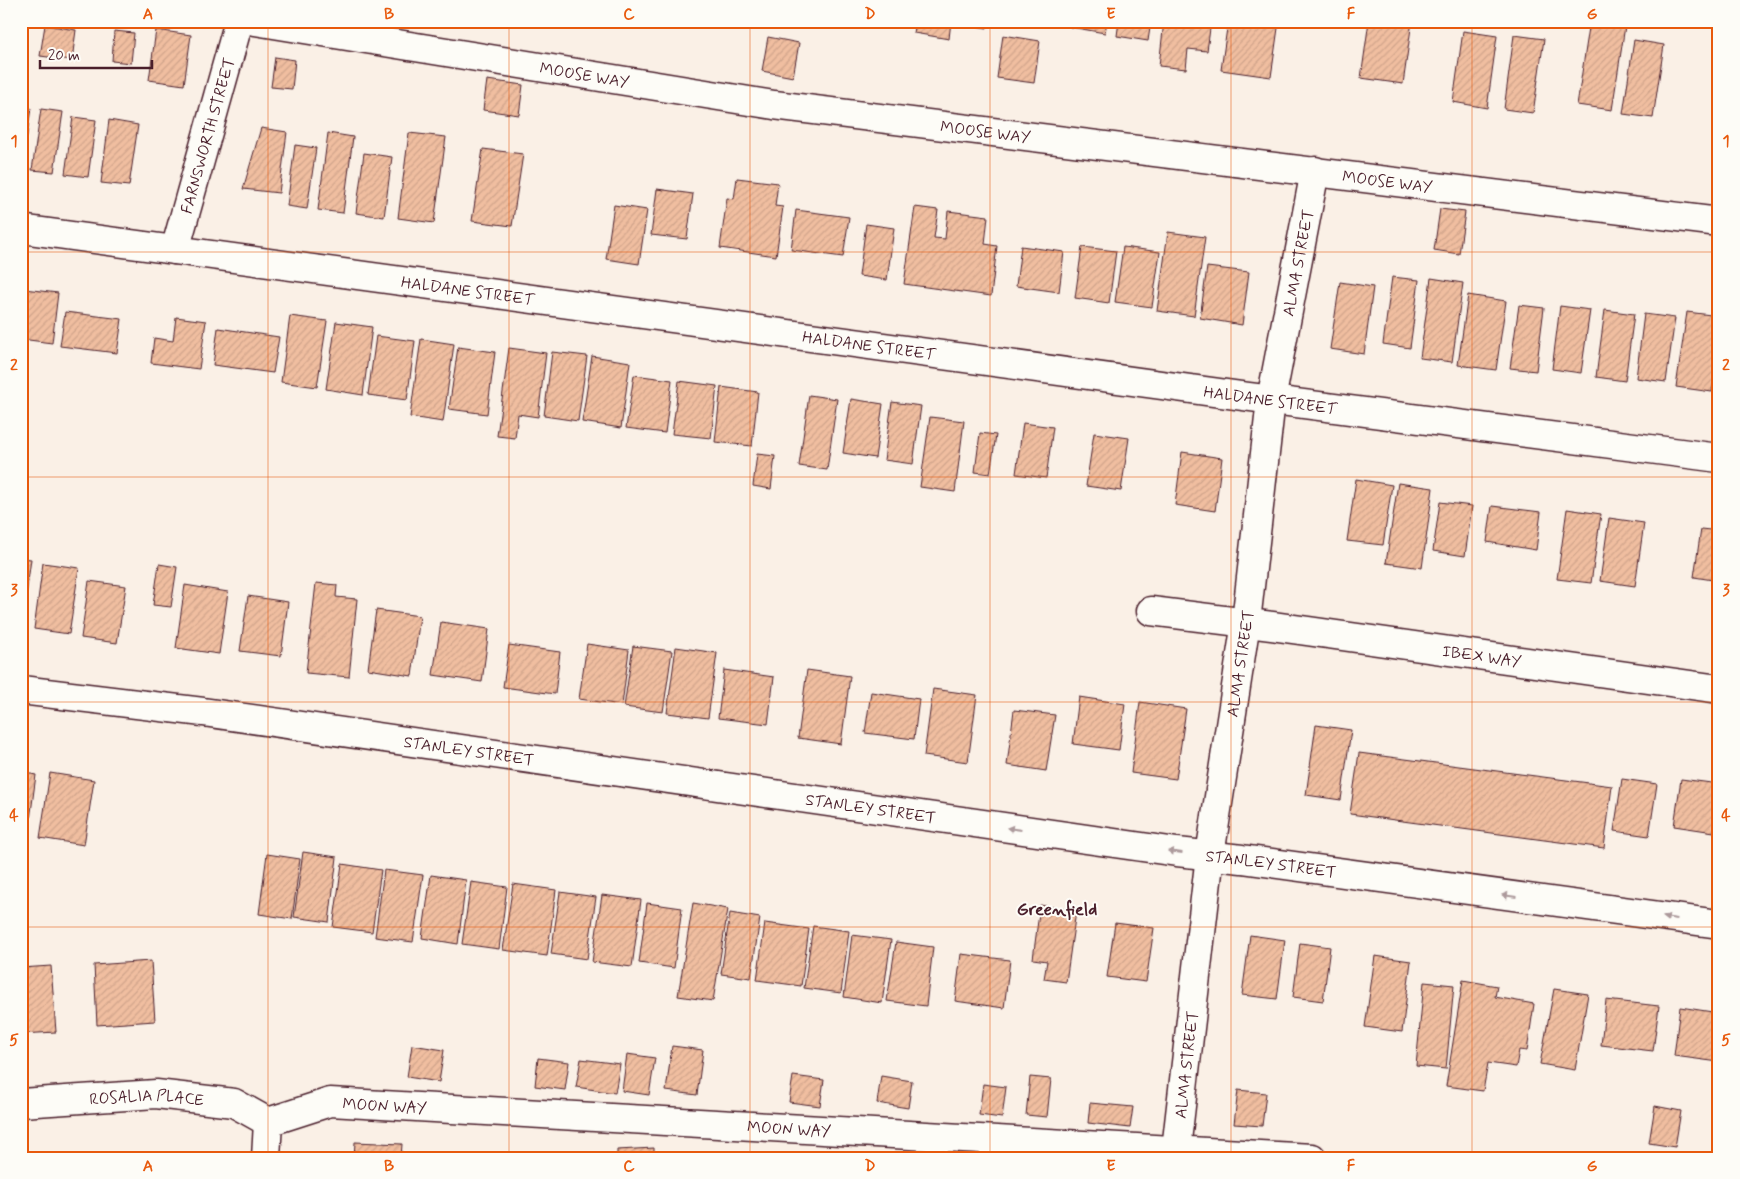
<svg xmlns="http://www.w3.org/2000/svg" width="1740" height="1179" viewBox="0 0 1740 1179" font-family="Mynerve,sans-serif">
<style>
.building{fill:url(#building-hatch);stroke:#4a1f2b}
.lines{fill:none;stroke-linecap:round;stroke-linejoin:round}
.minor-casing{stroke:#4a1f2b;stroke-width:31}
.minor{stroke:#fdfcf7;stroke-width:28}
.oneway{fill:#ac999b}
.grid{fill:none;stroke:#e8590c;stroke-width:1;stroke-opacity:0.55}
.labels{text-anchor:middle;stroke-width:4;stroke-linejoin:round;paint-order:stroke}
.street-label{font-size:16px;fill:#4a1f2b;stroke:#fdfcf7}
.neighbourhood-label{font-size:18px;font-weight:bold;fill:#4a1f2b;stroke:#fdfcf7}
.neatline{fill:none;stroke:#e8590c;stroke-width:2}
.grid-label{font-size:16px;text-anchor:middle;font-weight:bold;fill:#e8590c}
</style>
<defs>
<pattern id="building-hatch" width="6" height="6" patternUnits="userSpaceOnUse" patternTransform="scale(1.25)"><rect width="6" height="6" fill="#f0bea0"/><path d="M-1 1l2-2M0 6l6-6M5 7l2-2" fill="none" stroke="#cfa38a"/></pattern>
</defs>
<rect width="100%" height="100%" fill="#faf0e6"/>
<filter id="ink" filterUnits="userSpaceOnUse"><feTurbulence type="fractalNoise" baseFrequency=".02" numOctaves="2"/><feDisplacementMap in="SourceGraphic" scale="10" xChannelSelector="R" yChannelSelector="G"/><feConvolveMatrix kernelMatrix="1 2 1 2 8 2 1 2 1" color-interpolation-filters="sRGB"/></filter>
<g filter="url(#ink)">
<path class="building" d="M916,21H951L949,39L914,33Z
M963,21H988L987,28L963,24Z
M1071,21H1107L1105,33L1070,27Z
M1119,21H1151L1148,41L1117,36Z
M1164,21H1211L1207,51L1188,49L1186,69L1159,66Z
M1228,21H1279L1271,77L1221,70Z
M1369,21H1412L1403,84L1361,78Z
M1590,21L1625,26L1612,110L1577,105Z
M45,25L76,30L72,60L40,56Z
M156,30L191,35L184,85L149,80Z
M114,31L134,33L131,63L112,61Z
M1463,31L1497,36L1487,108L1453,102Z
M1003,35L1040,41L1034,83L997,78Z
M1514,35L1544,39L1533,113L1504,109Z
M768,37L799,43L793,77L762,71Z
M1634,40L1664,45L1653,118L1623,114Z
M275,57L295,60L292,89L271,87Z
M487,80L523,85L519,115L483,110Z
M21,107L31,108L22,169H21Z
M41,109L63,112L54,172L32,170Z
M73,117L96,120L88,177L65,174Z
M109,120L138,125L129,186L101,183Z
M261,128L287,132L279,193L243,189Z
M328,133L353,137L343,213L318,210Z
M409,133L446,137L434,223L398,218Z
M295,145L316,148L307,209L287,206Z
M483,149L523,154L512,226L472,221Z
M364,153L392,157L384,217L356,213Z
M737,178L778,183L775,206L783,207L776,256L720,248L727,198L734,199Z
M657,189L693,194L687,239L651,235Z
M614,205L647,210L639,264L606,259Z
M915,207L938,210L934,238L945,239L948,211L988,216L985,244L997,246L991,296L904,284Z
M1440,209L1465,212L1459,254L1434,250Z
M796,210L849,217L843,257L791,250Z
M866,224L894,228L887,280L859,276Z
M1168,232L1205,237L1194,316L1157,311Z
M1021,246L1064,252L1059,292L1016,286Z
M1082,247L1116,251L1109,303L1075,298Z
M1123,247L1160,252L1152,307L1115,302Z
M1207,267L1249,272L1242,325L1200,318Z
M1392,277L1419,280L1410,348L1383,344Z
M1431,278L1463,283L1452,362L1420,358Z
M1340,282L1373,287L1364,354L1330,349Z
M24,289L58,293L52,343L21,339V313Z
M1468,295L1506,301L1496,370L1458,365Z
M1519,305L1544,308L1536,371L1510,368Z
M1560,306L1590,310L1581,373L1552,369Z
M1605,310L1634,314L1625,381L1596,377Z
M65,312L122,319L117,353L60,346Z
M1687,312L1719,316V347L1712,392L1676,387Z
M1644,314L1675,318L1666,382L1636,378Z
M290,316L327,321L317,387L281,382Z
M176,317L206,321L199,369L151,363L154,338L173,341Z
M336,322L372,327L363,395L326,389Z
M218,328L279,337L273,373L213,365Z
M376,336L415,341L407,400L368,395Z
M421,339L454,344L443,422L410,417Z
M458,347L495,352L487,414L449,409Z
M509,348L546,353L538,417L518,414L515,438L497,436Z
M552,352L587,356L578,421L544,416Z
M592,356L630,362L621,428L582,422Z
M634,375L672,380L665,433L626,428Z
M679,381L717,386L711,438L672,434Z
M721,387L758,392L752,446L715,442Z
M809,395L837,399L827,470L799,466Z
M851,399L883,404L875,458L843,453Z
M892,402L921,406L913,464L884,460Z
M930,417L964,421L955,492L920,487Z
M1023,423L1053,427L1046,478L1016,474Z
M980,433L996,435L990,474L975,472Z
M1094,433L1129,438L1121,491L1086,486Z
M1182,452L1222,458L1215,511L1175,505Z
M757,454L775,456L771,489L753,486Z
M1356,479L1392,485L1383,545L1347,541Z
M1398,483L1433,488L1422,568L1386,563Z
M1440,502L1472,506L1465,556L1433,551Z
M1492,506L1541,512L1536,550L1487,542Z
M1567,509L1601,514L1591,583L1557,579Z
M1609,518L1644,523L1635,586L1600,581Z
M1701,529L1719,531V581L1694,577Z
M21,558L31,559L22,626H21Z
M43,563L79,568L69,634L34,629Z
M159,564L177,567L171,607L153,605Z
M89,581L126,586L117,643L81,638Z
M316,583L337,585L336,597L357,599L349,677L306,673Z
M185,585L228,592L219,654L176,648Z
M248,596L288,602L281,656L240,651Z
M376,610L420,616L412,676L368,669Z
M441,622L489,629L482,682L433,675Z
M587,644L629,650L622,705L579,699Z
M509,645L560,652L555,694L503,687Z
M633,646L672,651L663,712L624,707Z
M676,647L717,653L708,718L667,713Z
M724,670L774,677L768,724L718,718Z
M807,670L850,676L841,744L798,738Z
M933,689L977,695L968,762L924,756Z
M871,692L919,699L914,739L865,733Z
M1079,697L1125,704L1119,750L1073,744Z
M1140,702L1186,709L1176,779L1131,773Z
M1014,710L1055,715L1046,771L1007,765Z
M1316,725L1351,730L1341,800L1306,795Z
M1359,753L1612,786L1604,848L1350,814Z
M21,772L36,775L28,835L21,834Z
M50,773L94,780L84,845L40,838Z
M1622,779L1657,784L1649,836L1614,831Z
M1681,779L1719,784L1714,832L1674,826Z
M303,852L337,857L329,922L294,917Z
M267,854L300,859L292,919L259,914Z
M342,864L381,870L372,932L333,927Z
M384,870L423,875L413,942L375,937Z
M431,875L466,880L458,944L422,938Z
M471,882L507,887L499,949L462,944Z
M513,884L556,890L547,956L503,950Z
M560,892L596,897L587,959L551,954Z
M602,895L641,900L632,967L592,962Z
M647,903L682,908L674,968L639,963Z
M693,903L728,909L713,1001L678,996Z
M1040,905L1076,911L1066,982L1044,979L1047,961L1033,959Z
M730,913L760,918L751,978L721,974Z
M765,923L809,929L801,986L757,980Z
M1115,923L1154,928L1146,982L1107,977Z
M813,926L849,931L841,993L804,988Z
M852,935L891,940L882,1003L844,997Z
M1250,935L1285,940L1277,999L1242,995Z
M896,942L933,947L926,1006L887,1001Z
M1300,943L1330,947L1323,1001L1293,997Z
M961,954L1010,960L1004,1008L955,1001Z
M1375,956L1411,961L1402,1032L1365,1027Z
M151,961L155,1021L97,1025L94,965Z
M51,966L56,1032L21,1034V968Z
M1463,980L1497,986L1495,997L1534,1004L1527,1051L1519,1050L1516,1067L1488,1063L1483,1091L1446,1086Z
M1424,982L1454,985L1446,1069L1416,1066Z
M1554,989L1588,994L1575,1070L1540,1064Z
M1606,1000L1659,1006L1653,1051L1601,1045Z
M1680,1007L1719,1013V1062L1674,1056Z
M412,1045L444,1050L439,1082L407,1077Z
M672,1046L703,1050L697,1095L666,1091Z
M627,1054L655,1058L649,1095L622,1091Z
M538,1058L569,1062L565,1090L535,1086Z
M581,1059L620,1064L615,1093L576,1087Z
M793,1076L824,1080L820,1106L789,1102Z
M881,1076L912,1081L908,1108L877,1103Z
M1030,1077L1051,1079L1047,1117L1026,1115Z
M983,1084L1006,1087L1002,1118L979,1115Z
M1238,1090L1266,1093L1262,1126L1234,1124Z
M1090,1103L1133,1107L1130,1128L1088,1123Z
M1655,1106L1681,1111L1675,1147L1649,1143Z
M355,1142L402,1144L401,1158H354Z
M654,1148V1158H617V1150Z"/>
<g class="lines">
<defs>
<g id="minor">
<path id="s1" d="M255,21L774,105L1719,222"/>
<path id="s2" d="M21,229L1242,396L1719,458"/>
<path id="s3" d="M175,250L239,21"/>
<path id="s4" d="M1151,611L1272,626L1719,689"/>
<path id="s5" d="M21,690L203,712L1177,852L1242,859L1719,924"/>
<path id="s6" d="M21,1103L156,1094L234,1103L268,1122"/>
<path id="s7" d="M268,1122L330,1102L1312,1158"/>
<path d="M266,1158L268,1122"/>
<path id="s8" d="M1175,1158L1210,855L1246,622L1271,400L1315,171"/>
</g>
</defs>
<use href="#minor" class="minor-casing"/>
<use href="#minor" class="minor"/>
</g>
<defs><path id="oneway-solid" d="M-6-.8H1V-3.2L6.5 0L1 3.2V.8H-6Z" transform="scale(1.25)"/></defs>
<g class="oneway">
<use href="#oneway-solid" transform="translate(1014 829) rotate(-172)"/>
<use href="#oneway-solid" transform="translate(1175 852) rotate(-173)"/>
<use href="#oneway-solid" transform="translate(1509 896) rotate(-172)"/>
<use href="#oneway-solid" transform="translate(1670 918) rotate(-172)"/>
</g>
</g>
<path class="grid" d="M268,21V1158M509,21V1158M750,21V1158M990,21V1158M1231,21V1158M1472,21V1158M21,252H1719M21,477H1719M21,702H1719M21,927H1719"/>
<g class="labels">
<g class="street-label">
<text dy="6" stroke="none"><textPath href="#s1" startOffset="334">MOOSE WAY</textPath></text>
<text dy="6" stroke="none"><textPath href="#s1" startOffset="739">MOOSE WAY</textPath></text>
<text dy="6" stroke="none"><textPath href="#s3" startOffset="119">FARNSWORTH STREET</textPath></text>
<text dy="6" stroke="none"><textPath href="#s1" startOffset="1144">MOOSE WAY</textPath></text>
<text dy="6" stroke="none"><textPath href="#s8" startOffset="904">ALMA STREET</textPath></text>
<text dy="6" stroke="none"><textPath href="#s2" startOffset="451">HALDANE STREET</textPath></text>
<text dy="6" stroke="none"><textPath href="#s2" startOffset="856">HALDANE STREET</textPath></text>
<text dy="6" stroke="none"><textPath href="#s2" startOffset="1261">HALDANE STREET</textPath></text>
<text dy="6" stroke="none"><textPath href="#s4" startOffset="334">IBEX WAY</textPath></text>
<text dy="6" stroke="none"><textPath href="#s8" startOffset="499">ALMA STREET</textPath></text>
<text dy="6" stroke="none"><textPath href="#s5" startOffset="452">STANLEY STREET</textPath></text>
<text dy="6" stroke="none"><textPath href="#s5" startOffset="858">STANLEY STREET</textPath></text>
<text dy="6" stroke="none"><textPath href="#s5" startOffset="1262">STANLEY STREET</textPath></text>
<text dy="6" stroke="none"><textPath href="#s8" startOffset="94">ALMA STREET</textPath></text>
<text dy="6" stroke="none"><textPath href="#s6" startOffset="126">ROSALIA PLACE</textPath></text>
<text dy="6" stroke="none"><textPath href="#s7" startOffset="120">MOON WAY</textPath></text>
<text dy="6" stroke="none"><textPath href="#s7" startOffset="525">MOON WAY</textPath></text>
</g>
<g class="neighbourhood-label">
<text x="1057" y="915">Greenfield</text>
</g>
</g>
<rect width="1740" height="1179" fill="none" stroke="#fdfcf7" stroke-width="55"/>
<path d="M40 60v8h112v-8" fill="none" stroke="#4a1f2b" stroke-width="2.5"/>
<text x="48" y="60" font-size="15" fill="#4a1f2b" stroke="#fdfcf7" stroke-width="4" paint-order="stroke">20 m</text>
<rect x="28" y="28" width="1684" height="1124" class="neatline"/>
<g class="grid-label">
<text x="148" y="19">A</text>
<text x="389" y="19">B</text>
<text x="629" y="19">C</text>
<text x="870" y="19">D</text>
<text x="1111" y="19">E</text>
<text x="1351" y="19">F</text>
<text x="1592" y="19">G</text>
<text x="14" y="146">1</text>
<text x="1726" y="146">1</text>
<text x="14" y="370">2</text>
<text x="1726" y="370">2</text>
<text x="14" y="595">3</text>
<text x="1726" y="595">3</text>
<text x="14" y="820">4</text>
<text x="1726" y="820">4</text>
<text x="14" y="1045">5</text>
<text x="1726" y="1045">5</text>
<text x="148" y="1171">A</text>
<text x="389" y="1171">B</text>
<text x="629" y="1171">C</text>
<text x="870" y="1171">D</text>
<text x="1111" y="1171">E</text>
<text x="1351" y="1171">F</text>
<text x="1592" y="1171">G</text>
</g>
</svg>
